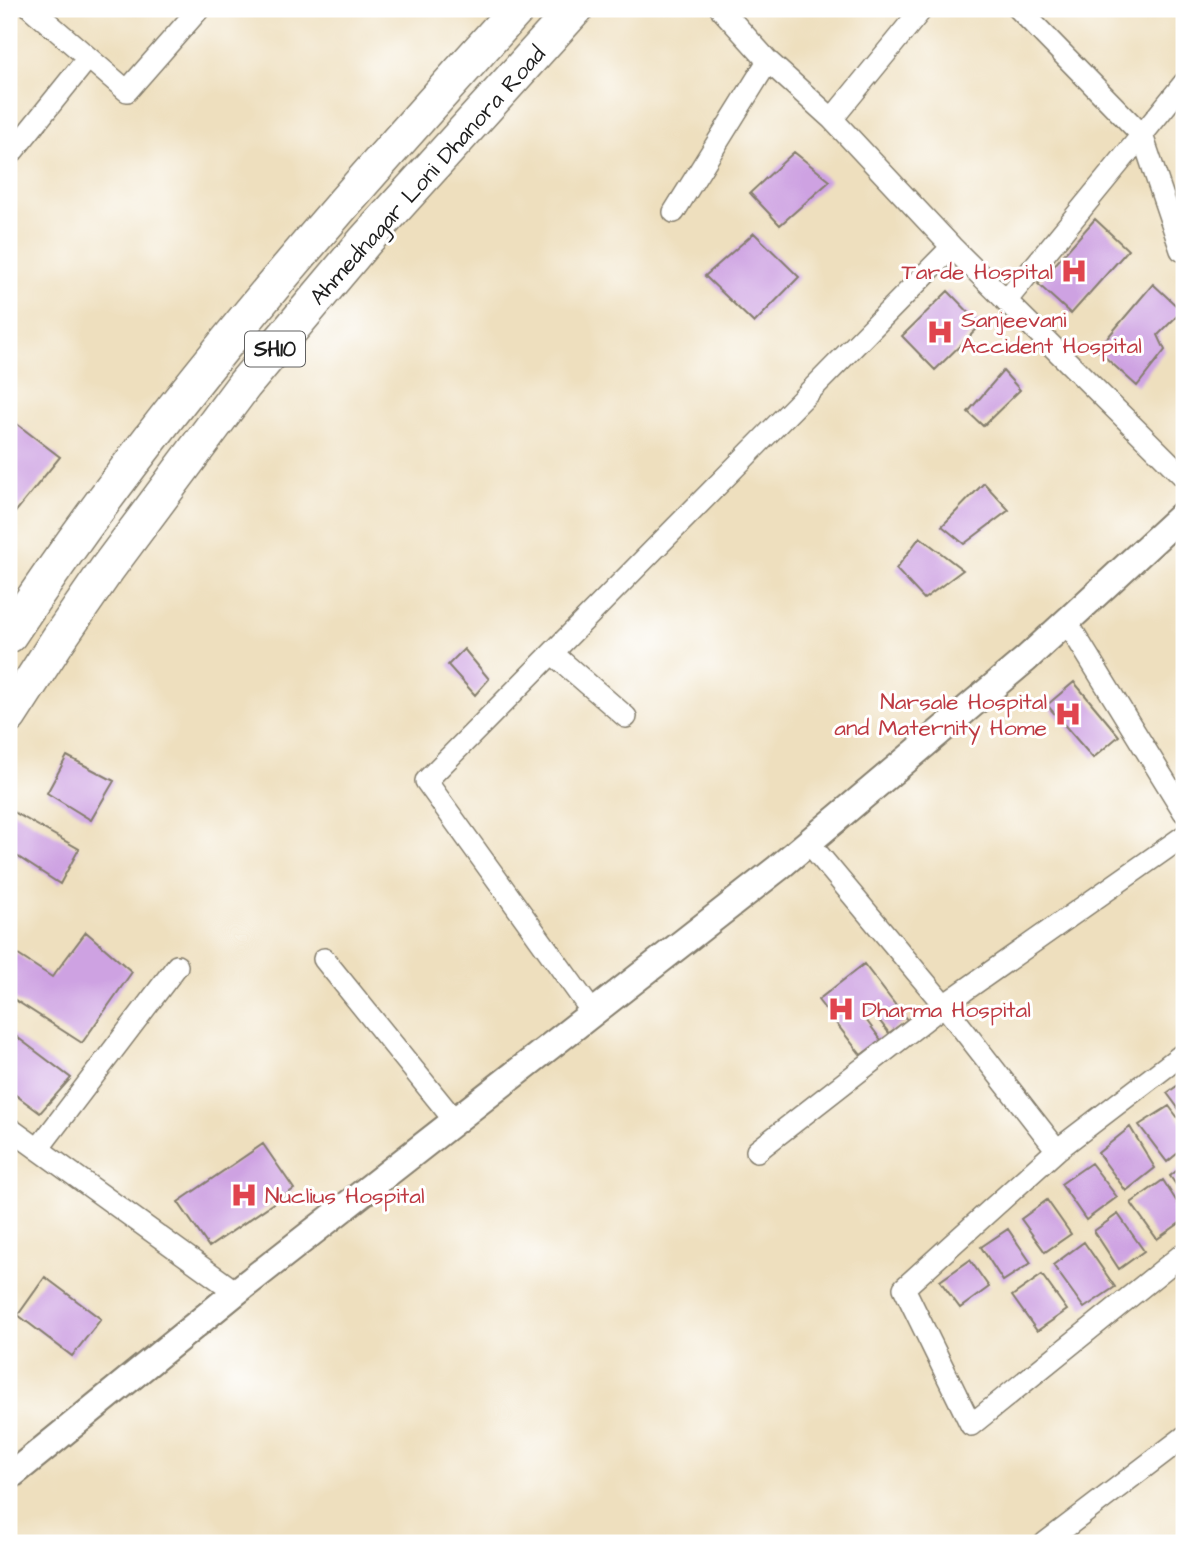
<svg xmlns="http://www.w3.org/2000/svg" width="1193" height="1552" viewBox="0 0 1193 1552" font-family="'Architects Daughter',sans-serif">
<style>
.building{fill:#cea2e2}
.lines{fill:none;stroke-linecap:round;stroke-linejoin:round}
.minor-casing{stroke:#857e6d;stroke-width:24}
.tertiary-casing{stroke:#857e6d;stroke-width:30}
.primary-casing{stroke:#857e6d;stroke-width:38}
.minor{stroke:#fff;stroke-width:21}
.tertiary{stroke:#fff;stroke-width:26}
.primary{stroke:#fff;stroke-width:35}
.labels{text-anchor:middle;stroke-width:6;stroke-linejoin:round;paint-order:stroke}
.shield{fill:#fff;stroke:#606060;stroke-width:2}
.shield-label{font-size:21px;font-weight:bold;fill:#1c1c1c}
.street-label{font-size:23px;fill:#1c1c1c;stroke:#fff}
.health-label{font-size:23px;fill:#be3a42;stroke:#fff;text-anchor:start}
</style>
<rect width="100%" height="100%" fill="#fff"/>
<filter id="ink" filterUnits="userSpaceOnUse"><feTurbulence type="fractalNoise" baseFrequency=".0143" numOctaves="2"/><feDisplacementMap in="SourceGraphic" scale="14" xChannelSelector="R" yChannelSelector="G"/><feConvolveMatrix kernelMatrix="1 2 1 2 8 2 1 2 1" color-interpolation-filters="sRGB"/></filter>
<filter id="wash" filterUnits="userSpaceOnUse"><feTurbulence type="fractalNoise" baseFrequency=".00686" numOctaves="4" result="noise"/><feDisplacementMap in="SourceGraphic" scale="28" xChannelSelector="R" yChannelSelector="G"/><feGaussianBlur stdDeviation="1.57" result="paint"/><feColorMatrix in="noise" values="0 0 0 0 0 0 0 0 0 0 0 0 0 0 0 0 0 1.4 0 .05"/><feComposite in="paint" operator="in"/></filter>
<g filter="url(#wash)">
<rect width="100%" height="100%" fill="#eedfbe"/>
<g id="blocks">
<path class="building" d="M794,152L830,181L780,225L750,193Z
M1095,219L1128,250L1071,314L1038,284Z
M754,233L799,277L754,323L705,276Z
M1153,284L1182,311L1158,335L1165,350L1137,386L1097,350Z
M948,291L981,325L935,370L902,336Z
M1003,371L1020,390L983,426L968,412Z
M9,418L60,457L9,520Z
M984,483L1009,510L964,544L942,526Z
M920,537L963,570L924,599L896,569Z
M464,649L489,679L475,695L448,665Z
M1074,682L1119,736L1093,758L1047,705Z
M67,756L114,781L91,820L47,793Z
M12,811L79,849L60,884L9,851V817Z
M86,932L132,972L82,1043L9,996V949L52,977Z
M864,964L907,1020L889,1033L869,1007L861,1013L881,1040L861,1055L818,1000Z
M9,1031L71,1078L40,1113L9,1090Z
M1184,1081V1116L1167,1093Z
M1169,1106L1184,1126V1148L1167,1162L1139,1125Z
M1130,1127L1155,1168L1126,1191L1098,1153Z
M263,1144L294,1189L209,1247L178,1202Z
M1091,1163L1117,1197L1086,1220L1061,1184Z
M1184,1165V1196L1170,1176Z
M1163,1180L1184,1213V1220L1157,1239L1131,1203Z
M1047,1200L1071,1234L1045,1252L1021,1219Z
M1118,1214L1144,1251L1119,1269L1094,1231Z
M1008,1229L1031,1263L1003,1281L981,1247Z
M1084,1242L1115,1287L1084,1308L1053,1265Z
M970,1260L989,1287L960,1308L940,1281Z
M1042,1275L1067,1310L1037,1331L1012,1296Z
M45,1277L101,1319L72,1356L18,1315Z"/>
</g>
</g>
<g filter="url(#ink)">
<use href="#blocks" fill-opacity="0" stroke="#857e6d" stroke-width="2"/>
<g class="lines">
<defs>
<path id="minor" d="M32,9L127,91L199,9
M721,9L768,61L832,119L952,247L1184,477
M832,119L922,9
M9,156L88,58
M674,212L768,61
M1181,250L1142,135L1184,83
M1006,301L1142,135L1019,9
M1067,622L1184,812
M552,653L626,717
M809,843L944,1005L1057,1150
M324,959L455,1121
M593,1013L426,781L952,247
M1184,1053L1057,1150L904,1288L971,1425L1184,1253
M9,1128L236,1292
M38,1149L177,966
M757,1151L944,1005L1184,836
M1045,1543L1184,1437"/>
<path id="tertiary" d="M9,1477L236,1292L778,868L1026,659L1184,513"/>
<path id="primary" d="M9,635C108,486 220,346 337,211C396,143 457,76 517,9
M9,716L58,640L107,569L244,385L365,241L575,9"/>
</defs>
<use href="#minor" class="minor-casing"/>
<use href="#tertiary" class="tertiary-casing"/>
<use href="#primary" class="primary-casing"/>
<use href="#minor" class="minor"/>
<use href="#tertiary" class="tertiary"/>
<use href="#primary" class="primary"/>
</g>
</g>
<defs>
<symbol id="hospital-bare" viewBox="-9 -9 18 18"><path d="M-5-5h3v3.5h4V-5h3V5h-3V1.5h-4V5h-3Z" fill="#e0444e" stroke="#fff" stroke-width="2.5" paint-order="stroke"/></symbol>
</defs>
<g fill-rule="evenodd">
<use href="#hospital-bare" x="1055" y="252" width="38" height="38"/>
<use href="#hospital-bare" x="921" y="313" width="38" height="38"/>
<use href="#hospital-bare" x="1049" y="695" width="38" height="38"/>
<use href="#hospital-bare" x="822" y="990" width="38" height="38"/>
<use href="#hospital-bare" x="225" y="1176" width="38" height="38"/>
</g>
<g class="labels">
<rect class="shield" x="245" y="331.5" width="60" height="35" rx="5"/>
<g class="shield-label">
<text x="275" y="356">SH10</text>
</g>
<g class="street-label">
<text transform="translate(427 175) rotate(-48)" y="8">Ahmednagar Loni Dhanora Road</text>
</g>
<g class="health-label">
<text x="1053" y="279" text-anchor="end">Tarde Hospital</text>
<text x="961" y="327">Sanjeevani<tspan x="961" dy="26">Accident Hospital</tspan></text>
<text x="1047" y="709" text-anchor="end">Narsale Hospital<tspan x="1047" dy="26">and Maternity Home</tspan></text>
<text x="862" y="1017">Dharma Hospital</text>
<text x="265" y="1203">Nuclius Hospital</text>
</g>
</g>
<rect width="1193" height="1552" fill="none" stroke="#fff" stroke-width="35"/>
</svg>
